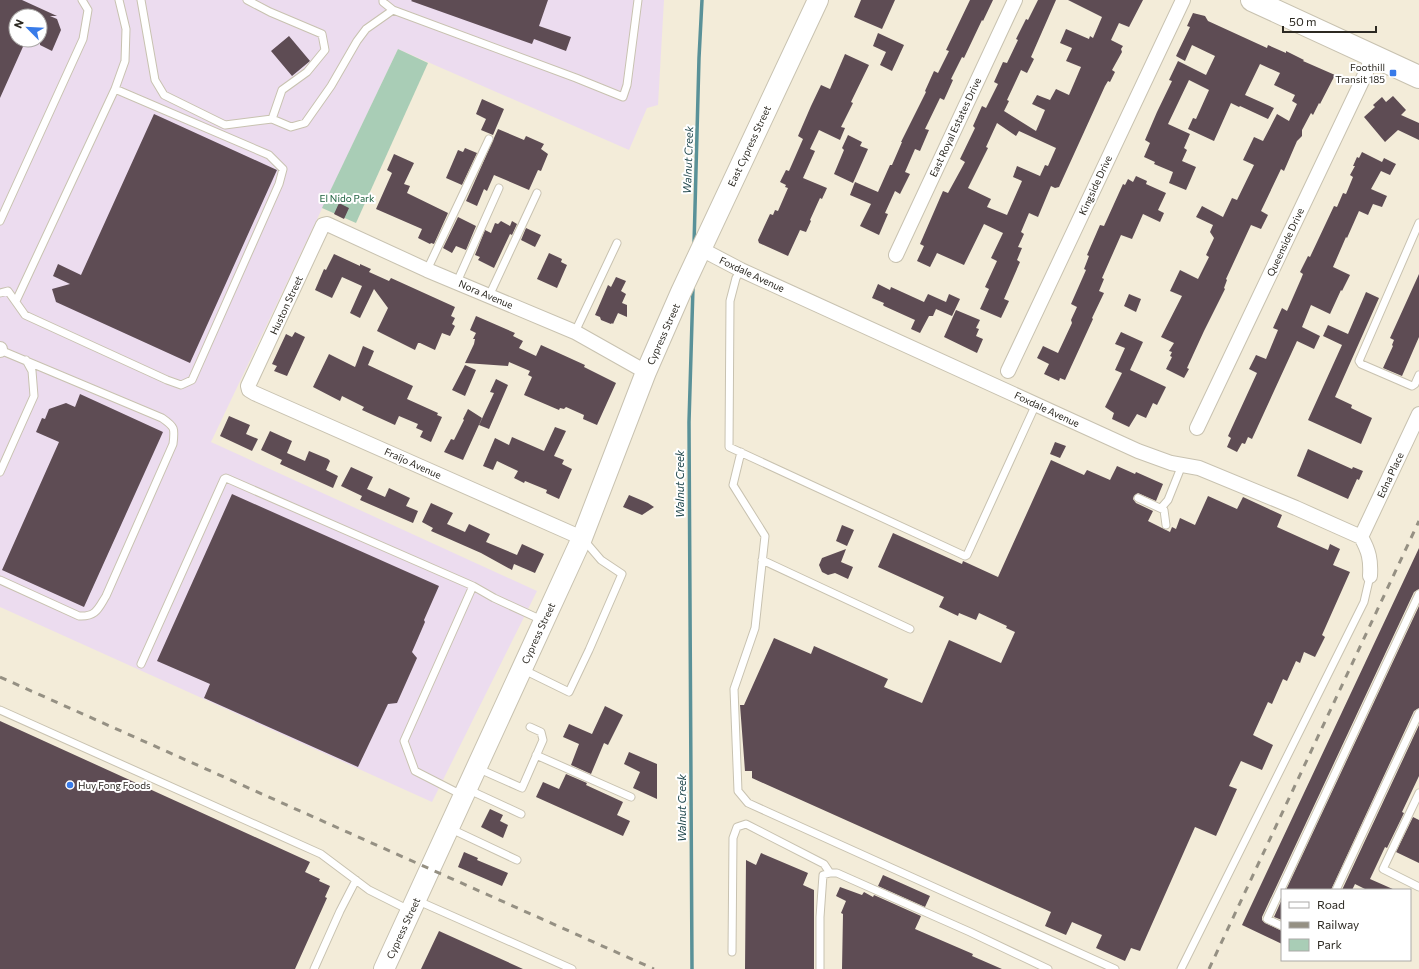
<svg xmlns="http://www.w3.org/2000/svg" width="1419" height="969" viewBox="0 0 1419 969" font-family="Commissioner,sans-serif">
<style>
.industrial{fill:#ecdcef;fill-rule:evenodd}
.green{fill:#a9cdb6}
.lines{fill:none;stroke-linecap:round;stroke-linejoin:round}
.stream{stroke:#599198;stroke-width:3.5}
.building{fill:#5e4c54;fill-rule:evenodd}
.lane-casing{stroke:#c8c2b0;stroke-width:9}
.street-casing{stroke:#c8c2b0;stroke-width:16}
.secondary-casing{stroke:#c8c2b0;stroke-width:22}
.primary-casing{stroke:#c8c2b0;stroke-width:24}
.lane{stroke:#fff;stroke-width:7}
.street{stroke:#fff;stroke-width:14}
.secondary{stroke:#fff;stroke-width:20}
.primary{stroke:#fff;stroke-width:22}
.rail{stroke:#959083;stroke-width:3;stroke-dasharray:7 7;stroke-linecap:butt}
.poi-dot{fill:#387be9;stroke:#fff;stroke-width:1.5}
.labels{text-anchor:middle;stroke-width:4;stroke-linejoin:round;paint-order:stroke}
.poi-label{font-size:10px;fill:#2c2922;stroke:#fff;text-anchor:end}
.street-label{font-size:10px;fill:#2c2922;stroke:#fff}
.park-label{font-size:10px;fill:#1d613e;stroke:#fff}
.water-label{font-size:11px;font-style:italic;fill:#21484d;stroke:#fff}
</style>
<rect width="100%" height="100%" fill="#f3ecd9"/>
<path class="industrial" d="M0,0H664L658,105L647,108L629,150L398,49L211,442L537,591L432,802L0,607ZM16,16H40V40H16Z"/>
<path class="green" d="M398,49L428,63L356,223L322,208Z"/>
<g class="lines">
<path class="stream" d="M694,245L699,58L702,0
M692,969L689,422L693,287"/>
</g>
<path class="building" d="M0,0H22L57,16H50L57,19L61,30L52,51L40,45V16H16V40H26L0,98Z
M412,0H548L539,26L571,37L566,51L534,39L532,44L411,1Z
M861,0H895L882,29L854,17Z
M970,0H993L983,21L982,20L964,58L962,57L951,79L953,80L944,100L940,98L925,129L929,130L920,151L915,149L905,172L910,174L900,194L895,191L885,213L888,214L879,235L860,226L871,204L850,195L855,182L878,192L890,165H892L902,142H901L926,92L925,91L934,71L938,73L949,51L946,50Z
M1038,0H1056L1031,57L1034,59L1027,73L1021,70L1007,100L1009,101L1004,111L1036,131L1045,110L1032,104L1037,95L1050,100L1056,89L1069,95L1081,67L1066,61L1072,48L1060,43L1066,29L1089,39L1090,36L1093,38L1102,17L1068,0H1143L1129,27L1119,23L1111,40L1123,46L1121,49L1122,52L1112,70L1115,72L1110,82L1108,81L1105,86L1059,187L1055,188L1051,186L1038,217L1029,213L1021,232L1024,234L1018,247L1022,248L1017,260L1020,262L1004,299L1009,301L1001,318L980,309L989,289L985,287L997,261L991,258L1003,233L984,224L964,265L937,253L930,267L917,261L924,246L920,244L943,191L948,193L965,162L960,159L975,128L973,126L982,106L986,108L998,84L994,82L1003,62L1007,63L1018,40L1016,39L1026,19L1028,20ZM997,123L1016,136L1019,131L1056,148L1048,166L1045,165L1040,176L1017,166L1013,177L1022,181L1007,215L987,207L991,199L968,188L988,148L986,147Z
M1193,13L1205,16L1208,21L1267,48L1268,45L1286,53V51L1304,60L1303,61L1335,75L1320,104L1319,103L1313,115L1311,113L1302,130V136L1297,141L1284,171L1281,169L1261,211L1268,215L1261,229L1251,225L1226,279L1227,280L1224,288L1225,289L1204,331L1187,368L1189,369L1184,378L1166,369L1172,357L1170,356L1172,352L1169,351L1174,343L1161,337L1182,296L1170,291L1180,270L1198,279L1209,257L1206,255L1214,238L1210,232L1213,225L1196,217L1202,206L1223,217L1232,198L1237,200L1254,165L1243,160L1254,137L1263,141L1277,114L1289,121L1297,104L1292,101L1295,95L1274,85L1280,73L1260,64L1245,95L1274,108L1268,119L1240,106L1239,107L1231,103L1214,141L1188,129L1193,118L1196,119L1209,90L1189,80L1168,124L1190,134L1184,148L1187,150L1182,161L1196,167L1186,190L1169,183L1173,172L1154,164L1155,162L1144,157L1150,143L1145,140L1157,112L1172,81L1169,80L1178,61L1206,75L1215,56L1192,45L1185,61L1176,56L1190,27L1187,26Z
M878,33L904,45L892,71L880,65L886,52L873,46Z
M289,36L310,61L292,76L271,51Z
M845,54L869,65L851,102L853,103L841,127L845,128L840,140L819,130L810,149L815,151L803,178L827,188L822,199L820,198L810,220L811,221L806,232L800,230L788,256L759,243L758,240L770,214L773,215L775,210L778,211L788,188L785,187L786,185L780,182L786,170L789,171L803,139L798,136L811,106L821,85L830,89Z
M1393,96L1406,110L1401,115L1419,123V140L1398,130L1385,142L1364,117L1375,107L1373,105L1382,97L1386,102Z
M482,99L504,109L493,135L481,130L486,119L476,114Z
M154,114L277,170L190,363L56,302L52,289L70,284L53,276L58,264L81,275Z
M498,129L524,140L526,136L544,144L541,149L548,154L541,171L538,170L529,190L494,175L487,191L484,189L477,206L466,201Z
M848,135L862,142L860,146L868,149L853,183L834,174L844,150L842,148Z
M465,148L477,153L462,185L446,178L458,150L463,152Z
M1362,152L1382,162L1384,158L1396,164L1390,175L1381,171L1371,189L1387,196L1382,207L1373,204L1368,215L1359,211L1347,238L1346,237L1333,267L1350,275L1342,291L1341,290L1330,314L1311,305L1302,327L1320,336L1314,349L1297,341L1252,439L1248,437L1245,444L1242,443L1237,452L1227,447L1231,438L1228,436L1257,373L1249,369L1256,355L1266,359L1278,330L1273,328L1282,308L1287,311L1301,279L1303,274L1300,272L1308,256L1310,257L1334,206L1337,207L1343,193L1346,194L1353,177L1350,175L1355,166H1353L1357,157L1359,158Z
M394,154L414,163L404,184L410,186L407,193L448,213L434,244L431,243L430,244L418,238L422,229L376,209L392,173L387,170Z
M1136,176L1147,181L1146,184L1166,193L1158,210L1164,213L1160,222L1143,214L1132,239L1121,235L1102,278L1104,279L1099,291L1104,293L1092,318L1093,319L1065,380L1060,378L1059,381L1044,374L1049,364L1037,358L1043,346L1058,353L1072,323L1071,320L1077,307L1071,304L1086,270L1084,269L1089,256L1087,255L1100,225L1104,226L1123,184L1125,185L1128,179L1133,182Z
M339,203L349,208L344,219L334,214Z
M458,217L476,226L466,250L456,246L452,253L443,248Z
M501,221L510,226L512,221L517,224L512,235L510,234L494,268L478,260L480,257L475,255L485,230L491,233L495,223L498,224Z
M526,228L541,235L535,247L521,240Z
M549,253L562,259L561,262L567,265L557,288L537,279Z
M334,254L360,266V264L371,269L369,272L389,281L391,278L455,307L451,316L455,318L452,324L455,326L450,336L442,333L435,350L420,343H418L415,350L377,331L388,308L374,289L360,318L350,313L362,286L342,277L332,298L315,290L324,269L326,270Z
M1419,274V337L1402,376L1383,368L1393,346L1392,345L1394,340L1390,338Z
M616,277L626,281L621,291L626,294L622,303L627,305V317L618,313L613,324L612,323L611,324L601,320L600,317L595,315L608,285L611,287Z
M878,284L890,290L891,287L924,302L928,294L946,302L949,294L960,299L952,316L936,309L933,316H929L920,333L911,329L915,320L884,306L883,305L884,303L872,298Z
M1366,292L1379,298L1335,397L1352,405L1351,408L1372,418L1361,444L1308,420L1342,345L1323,336L1328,325L1348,334Z
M1129,294L1141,299L1136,312L1124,306Z
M956,310L980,320L976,328L979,329L976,336L983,339L977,353L944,337Z
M476,316L515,333L513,336L523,341L519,348L536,356L541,345L585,365L584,367L616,383L597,425L583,419L584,415L566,407L564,409L560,408L559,410L524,395L532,377L528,375L530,371L509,362L508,366L465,363L474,344L475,339H473L476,333L470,330Z
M295,332L305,337L287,376L274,371L277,366L272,364L286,334L292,337Z
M1121,332L1143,342L1130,370L1166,387L1157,405L1153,403L1146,418L1137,414L1129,427L1112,419L1114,413L1105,407L1122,373L1115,370L1125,348L1115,344Z
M363,346L374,351L368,365L413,386L407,399L438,413L437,415L442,417L431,442L420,437L423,431L416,428L418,424L399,416L395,425L362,410L364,407L342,396L340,401L313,387L329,354L355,367Z
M465,365L476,370L465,396L452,390Z
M496,379L508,385L489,429L479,425L494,393L490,392Z
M80,394L163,432L84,607L2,570L59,442L36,432L42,418L45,419L49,409L66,403L75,407Z
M468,409L482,418L463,460L444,452L451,439L454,440L464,420L463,419Z
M229,416L250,425L246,434L258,439L252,451L220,436Z
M555,427L566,431L554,456L564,460L562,464L572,469L559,499L546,493L547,490L525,481L524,483L514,478L518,471L497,461L493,470L483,466L495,438L509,445L512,437L544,451Z
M270,431L292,441L287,453L305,461L309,451L328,459L330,461L326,470L338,476L333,488L280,464L282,460L261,450Z
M1055,442L1066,446L1060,458L1050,454Z
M1308,449L1352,469L1353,467L1363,471L1359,480L1357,479L1348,499L1297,476Z
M1051,460L1084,475L1087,470L1110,480L1117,466L1135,474L1136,472L1163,484L1156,501L1138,493L1134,496L1133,499L1136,503L1153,511L1148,521L1170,532L1172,527L1176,529L1180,518L1195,525L1208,496L1237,509L1243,497L1282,515L1277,527L1328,550L1330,544L1340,549L1333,565L1350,572L1322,635L1325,637L1315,657L1304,652L1300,663L1296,661L1287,681L1283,679L1272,704L1268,702L1253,735L1273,745L1262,770L1241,761L1229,786L1237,789L1216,836L1195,827L1140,951L1131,948L1125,961L1096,948L1102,935L1072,922L1066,935L1045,926L1051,912L752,778V771H745L740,705H744L774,638L811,654L814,646L888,679L884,687L922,703L949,640L1001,663L1015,632L1006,628L1007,626L979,613L976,620L959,613L958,616L939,607L944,597L878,567L893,533L962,564L963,561L998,577Z
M351,467L373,477L367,489L385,497L389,488L410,498L406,506L418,511L413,523L360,500L362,496L341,486Z
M232,494L439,586L424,620L425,622L412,652L417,658L397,703L388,704L358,767L204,698L210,684L157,661Z
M629,495L648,503L654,507L642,515L623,507Z
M431,503L453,513L447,524L465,532L469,524L490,534L486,542L517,555L522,544L544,554L535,573L514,564L512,570L481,553L431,531L433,528L422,522Z
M842,525L854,530L847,546L836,541Z
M1419,548V589L1414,592L1262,917V920L1265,923L1282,931V944L1242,925Z
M846,549L841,562L853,567L848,579L835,573L828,575L822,572L819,565L822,558Z
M1419,606V708L1414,711L1331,890H1286Z
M605,706L623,715L608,745L604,743L591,774L571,765L579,744L563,737L569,724L592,734Z
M0,721L310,862L305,872L320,879L319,881L330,886L325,897L327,898L295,969H0Z
M1419,725V776L1402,812L1404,813L1387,848L1385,847L1370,879L1395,890H1367L1355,884L1352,890H1342Z
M629,752L657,764V799L633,788L640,772L624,764Z
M566,774L587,783L586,785L623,802L617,815L630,821L623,836L536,797L543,782L559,789Z
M490,809L503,815L500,821L508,825L503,838L481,827Z
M1413,817L1419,820V863L1396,852Z
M464,852L478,858L477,860L508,873L502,886L458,867Z
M761,853L808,873L803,885L814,890V969H745L746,860L756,865Z
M883,875L930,896L925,907L878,886Z
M840,887L862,895L864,892L873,897L874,895L921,916L915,929L973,954L972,956L1002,969H842L843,914L841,913L846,901L836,896Z
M1282,899V920L1274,917Z
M439,931L523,969H421Z"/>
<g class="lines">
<defs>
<path id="lane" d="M141,0L155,80L164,95L225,125L272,119L291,127L305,123L331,86L357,41L366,29L393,10
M247,0L270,12L322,34L325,50L307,72L282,90L272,119
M383,0V2L393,10L576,78L623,97L627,85L638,0
M0,221L83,39L88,10L82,0
M1419,223L1359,361L1361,364L1412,386L1415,384L1419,375
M427,270L489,139
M741,270L736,278L730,301L729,447L965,556L967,555L1036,404
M457,282L499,188
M0,293L8,291L25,315L167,380L181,385L192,380L279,184L283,169L269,155L115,89L125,61L126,29L119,0
M489,296L537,193
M16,301L115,89
M575,332L617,243
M0,351V350L162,418C175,427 175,428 173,444L106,596C98,609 96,617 79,616L0,580
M741,452L733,485L765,536L755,628L734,689L738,791L748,803L1115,969
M0,472L34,396L32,371L26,360
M1138,498L1164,510L1166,525
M1161,508L1168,500L1182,465
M762,560L910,629
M141,664L224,479L226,478L473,586L494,598L544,621
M522,669L569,692L589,650L622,574L601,560L583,539
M0,710L321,854L369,890L409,910
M536,755L631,797
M477,768L522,788L543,740L541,732L530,727
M467,789L521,814
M1419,793L1383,869L1419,887
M462,795L415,771L404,741L473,586
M449,828L517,860
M1336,890L1419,713
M416,900L572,969
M1282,926L1267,919L1419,594
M732,952L733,838L737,827L746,824L824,864L830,873
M314,969L340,911L356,880
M820,969V917L823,875L830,873H837L970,932L1048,969
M1181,969L1364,602L1370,576"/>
<path id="street" d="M701,249L741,270L1138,451L1171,463L1199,468L1296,508L1361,537C1369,551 1371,560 1370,576
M896,255L1015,0
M0,349V350
M1008,371L1183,0
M1197,428L1362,81L1373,56
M1361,537L1419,414
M582,538L254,393L249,390L248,386L323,225L327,224L427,270L575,332L646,372"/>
<path id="secondary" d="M384,969L582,538L646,372L681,292L818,0"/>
<path id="primary" d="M1252,0L1419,77"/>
</defs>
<use href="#lane" class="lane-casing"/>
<use href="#street" class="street-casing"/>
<use href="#secondary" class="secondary-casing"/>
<use href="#primary" class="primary-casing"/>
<use href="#lane" class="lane"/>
<use href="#street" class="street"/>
<use href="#secondary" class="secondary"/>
<use href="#primary" class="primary"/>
<path class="rail" d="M0,677L654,969
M1209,969L1419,521"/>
</g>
<g class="poi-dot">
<rect x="1389" y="69" width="8" height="8" rx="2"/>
<circle cx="70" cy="785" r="4"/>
</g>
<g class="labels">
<g class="poi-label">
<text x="1385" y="71">Foothill<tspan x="1385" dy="12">Transit 185</tspan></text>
<text x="78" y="789" text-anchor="start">Huy Fong Foods</text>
</g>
<g class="street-label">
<text transform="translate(955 127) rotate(-65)" y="4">East Royal Estates Drive</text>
<text transform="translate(749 146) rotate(-65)" y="4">East Cypress Street</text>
<text transform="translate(1095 185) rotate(-65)" y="4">Kingside Drive</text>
<text transform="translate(1285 242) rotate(-65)" y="4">Queenside Drive</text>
<text transform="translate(752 274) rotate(25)" y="4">Foxdale Avenue</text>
<text transform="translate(486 294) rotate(23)" y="4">Nora Avenue</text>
<text transform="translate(286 305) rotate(-65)" y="4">Huston Street</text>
<text transform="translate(663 334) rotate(-66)" y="4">Cypress Street</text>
<text transform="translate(1047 409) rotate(25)" y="4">Foxdale Avenue</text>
<text transform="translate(413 463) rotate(24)" y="4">Fraijo Avenue</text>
<text transform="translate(1390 475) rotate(-65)" y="4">Edna Place</text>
<text transform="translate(538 633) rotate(-65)" y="4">Cypress Street</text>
<text transform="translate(403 928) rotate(-65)" y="4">Cypress Street</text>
</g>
<g class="park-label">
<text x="347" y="202">El Nido Park</text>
</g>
<g class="water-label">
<text transform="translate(688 160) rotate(-88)" y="4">Walnut Creek</text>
<text transform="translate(680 484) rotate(-90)" y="4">Walnut Creek</text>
<text transform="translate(682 808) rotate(-90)" y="4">Walnut Creek</text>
</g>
</g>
<rect x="1281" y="889" width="130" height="72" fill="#ffffff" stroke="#aba9a7"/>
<rect x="1289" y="902" width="20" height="6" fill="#ffffff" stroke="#aba9a7"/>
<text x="1317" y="909" font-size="12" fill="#2c2922">Road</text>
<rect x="1289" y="922" width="20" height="6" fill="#959083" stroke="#aba9a7"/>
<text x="1317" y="929" font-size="12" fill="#2c2922">Railway</text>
<rect x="1289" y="939" width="20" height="12" fill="#a9cdb6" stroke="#aba9a7"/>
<text x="1317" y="949" font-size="12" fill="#2c2922">Park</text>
<g transform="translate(28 28) rotate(294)"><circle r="19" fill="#ffffff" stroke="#aba9a7"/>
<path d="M0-3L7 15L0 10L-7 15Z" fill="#387be9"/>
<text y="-6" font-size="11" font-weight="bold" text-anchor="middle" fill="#2c2922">N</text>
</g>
<path d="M1283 26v6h93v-6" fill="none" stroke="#2c2922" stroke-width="2"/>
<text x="1289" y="26" font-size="12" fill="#2c2922" stroke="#ffffff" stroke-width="3" paint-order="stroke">50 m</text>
</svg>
